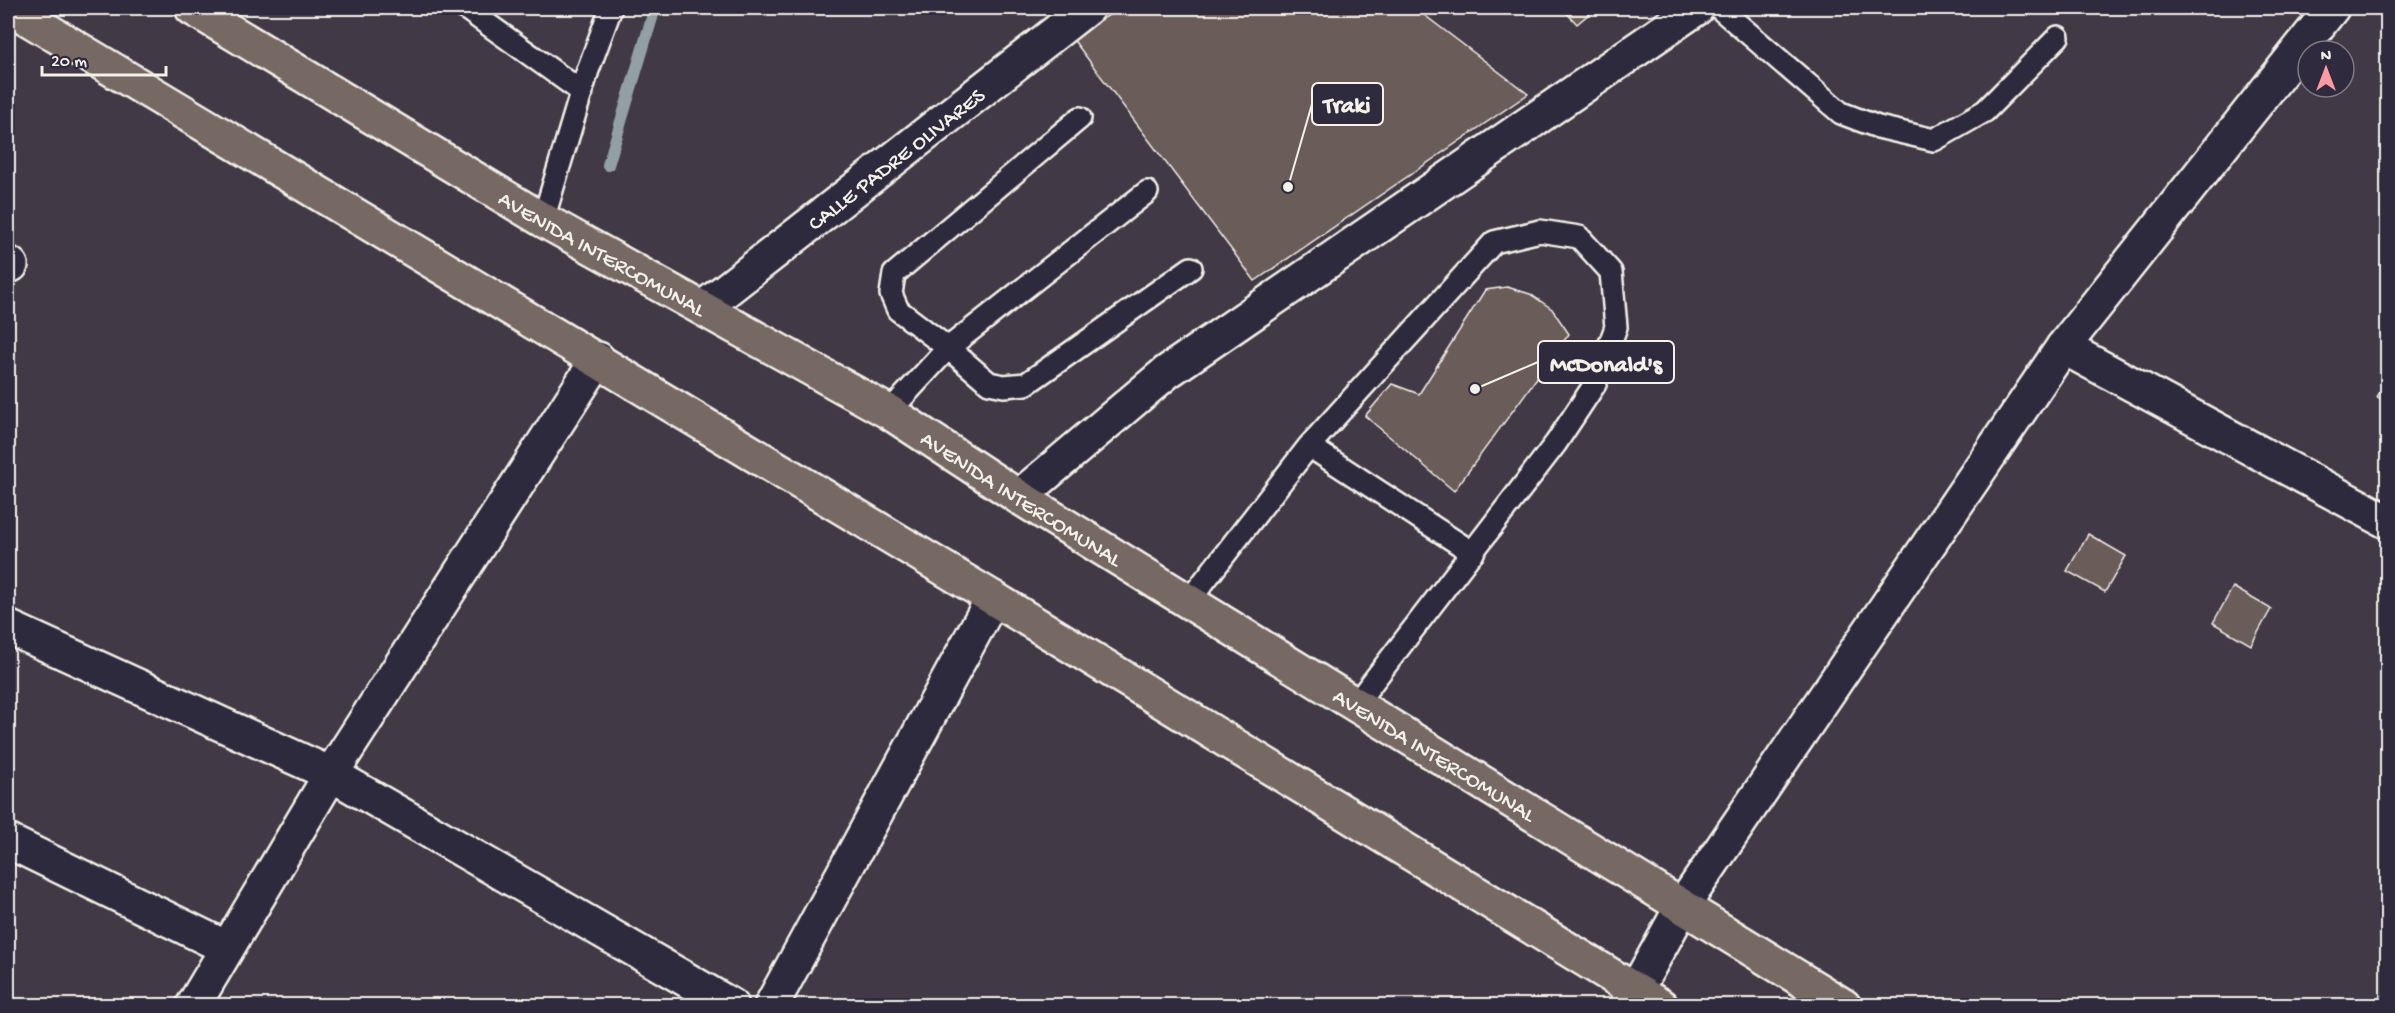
<svg xmlns="http://www.w3.org/2000/svg" width="2395" height="1013" viewBox="0 0 2395 1013" font-family="'Gochi Hand',sans-serif">
<style>
.lines{fill:none;stroke-linecap:round;stroke-linejoin:round}
.stream{stroke:#92a0a5;stroke-width:12}
.building{fill:#6a5c58;stroke:#f4f1e8;stroke-width:1.5}
.service-casing{stroke:#f4f1e8;stroke-width:26}
.minor-casing{stroke:#f4f1e8;stroke-width:38}
.primary-casing{stroke:#f4f1e8;stroke-width:38}
.service{stroke:#2f2a3d;stroke-width:21}
.minor{stroke:#2f2a3d;stroke-width:33}
.primary{stroke:#766964;stroke-width:33}
.labels{text-anchor:middle;stroke-width:6;stroke-linejoin:round;paint-order:stroke}
.street-label{font-size:22px;fill:#f4f1e8;stroke:#2f2a3d}
.leader{fill:none;stroke:#f4f1e8;stroke-width:2}
.callout-dot{fill:#f4f1e8;stroke:#2f2a3d;stroke-width:2}
.callout{fill:#2f2a3d;stroke:#f4f1e8;stroke-width:2}
.callout-label{font-size:24px;text-anchor:middle;font-weight:bold;fill:#f4f1e8}
</style>
<rect width="100%" height="100%" fill="#413945"/>
<filter id="ink" filterUnits="userSpaceOnUse"><feTurbulence type="fractalNoise" baseFrequency=".0167" numOctaves="2"/><feDisplacementMap in="SourceGraphic" scale="12" xChannelSelector="R" yChannelSelector="G"/><feConvolveMatrix kernelMatrix="1 2 1 2 8 2 1 2 1" color-interpolation-filters="sRGB"/></filter>
<g filter="url(#ink)">
<g class="lines">
<path class="stream" d="M608,165L655,8"/>
</g>
<path class="building" d="M1120,8H1415L1528,94L1255,281L1072,38Z
M1562,8H1596L1577,24Z
M1507,287L1530,294L1552,309L1569,334L1454,491L1365,416L1392,384L1419,394L1485,290Z
M2388,379V402L2377,397Z
M2088,534L2126,556L2105,592L2067,571Z
M2233,587L2271,609L2251,645L2213,623Z"/>
<g class="lines">
<defs>
<path id="service" d="M465,8L582,92
M1719,8L1841,113L1878,127L1934,140L1985,111L2058,37
M1080,118L894,274L891,294L898,310L948,348L1147,192
M543,220L588,70L611,8
M889,412L948,348L989,383L1004,386L1026,384L1191,268
M1309,446L1473,553
M1188,602L1309,446L1494,242L1540,231L1579,237L1611,272L1616,327L1595,384L1556,443L1355,705"/>
<g id="minor">
<path d="M8,263L11,265"/>
<path id="s1" d="M703,308L1087,8"/>
<path d="M2063,347L2388,522"/>
<path d="M1019,497L1167,372L1697,8"/>
<path d="M8,627L331,774L732,1006"/>
<path d="M8,841L227,948"/>
<path d="M193,1006L331,774L598,359"/>
<path d="M771,1006L993,598"/>
<path d="M1627,1006L1682,907L2063,347L2332,8"/>
</g>
<g id="primary">
<path d="M10,8L993,598L1661,1006"/>
<path id="s2" d="M192,8L543,220L889,412L1019,497L1844,1006"/>
</g>
</defs>
<use href="#service" class="service-casing"/>
<use href="#minor" class="minor-casing"/>
<use href="#primary" class="primary-casing"/>
<use href="#service" class="service"/>
<use href="#minor" class="minor"/>
<use href="#primary" class="primary"/>
</g>
</g>
<g class="labels">
<g class="street-label">
<text dy="8" stroke="none"><textPath href="#s1" startOffset="244">CALLE PADRE OLIVARES</textPath></text>
<text dy="8" stroke="none"><textPath href="#s2" startOffset="478">AVENIDA INTERCOMUNAL</textPath></text>
<text dy="8" stroke="none"><textPath href="#s2" startOffset="964">AVENIDA INTERCOMUNAL</textPath></text>
<text dy="8" stroke="none"><textPath href="#s2" startOffset="1450">AVENIDA INTERCOMUNAL</textPath></text>
</g>
</g>
<path class="leader" d="M1288 187L1312 104M1475 389L1538 362"/>
<g class="callout-dot">
<circle cx="1288" cy="187" r="6"/>
<circle cx="1475" cy="389" r="6"/>
</g>
<g class="callout">
<rect x="1312" y="83" width="71" height="42" rx="6"/>
<rect x="1538" y="341" width="136" height="42" rx="6"/>
</g>
<g class="callout-label">
<text x="1347" y="112">Traki</text>
<text x="1606" y="371">McDonald's</text>
</g>
<rect width="2395" height="1013" fill="none" stroke="#2f2a3d" stroke-width="30"/>
<rect x="15" y="15" width="2365" height="983" fill="none" stroke="#f4f1e8" stroke-width="2" filter="url(#ink)"/>
<g transform="translate(2326 69)"><circle r="28" fill="#2f2a3d" stroke="#7e7a81" stroke-width="1.5"/>
<path d="M0-4.5L10 22L0 15L-10 22Z" fill="#ff9aa2"/>
<text y="-9" font-size="16" font-weight="bold" text-anchor="middle" fill="#f4f1e8">N</text>
</g>
<path d="M42 66v9h124v-9" fill="none" stroke="#f4f1e8" stroke-width="3"/>
<text x="51" y="66" font-size="18" fill="#f4f1e8" stroke="#2f2a3d" stroke-width="4.5" paint-order="stroke">20 m</text>
</svg>
